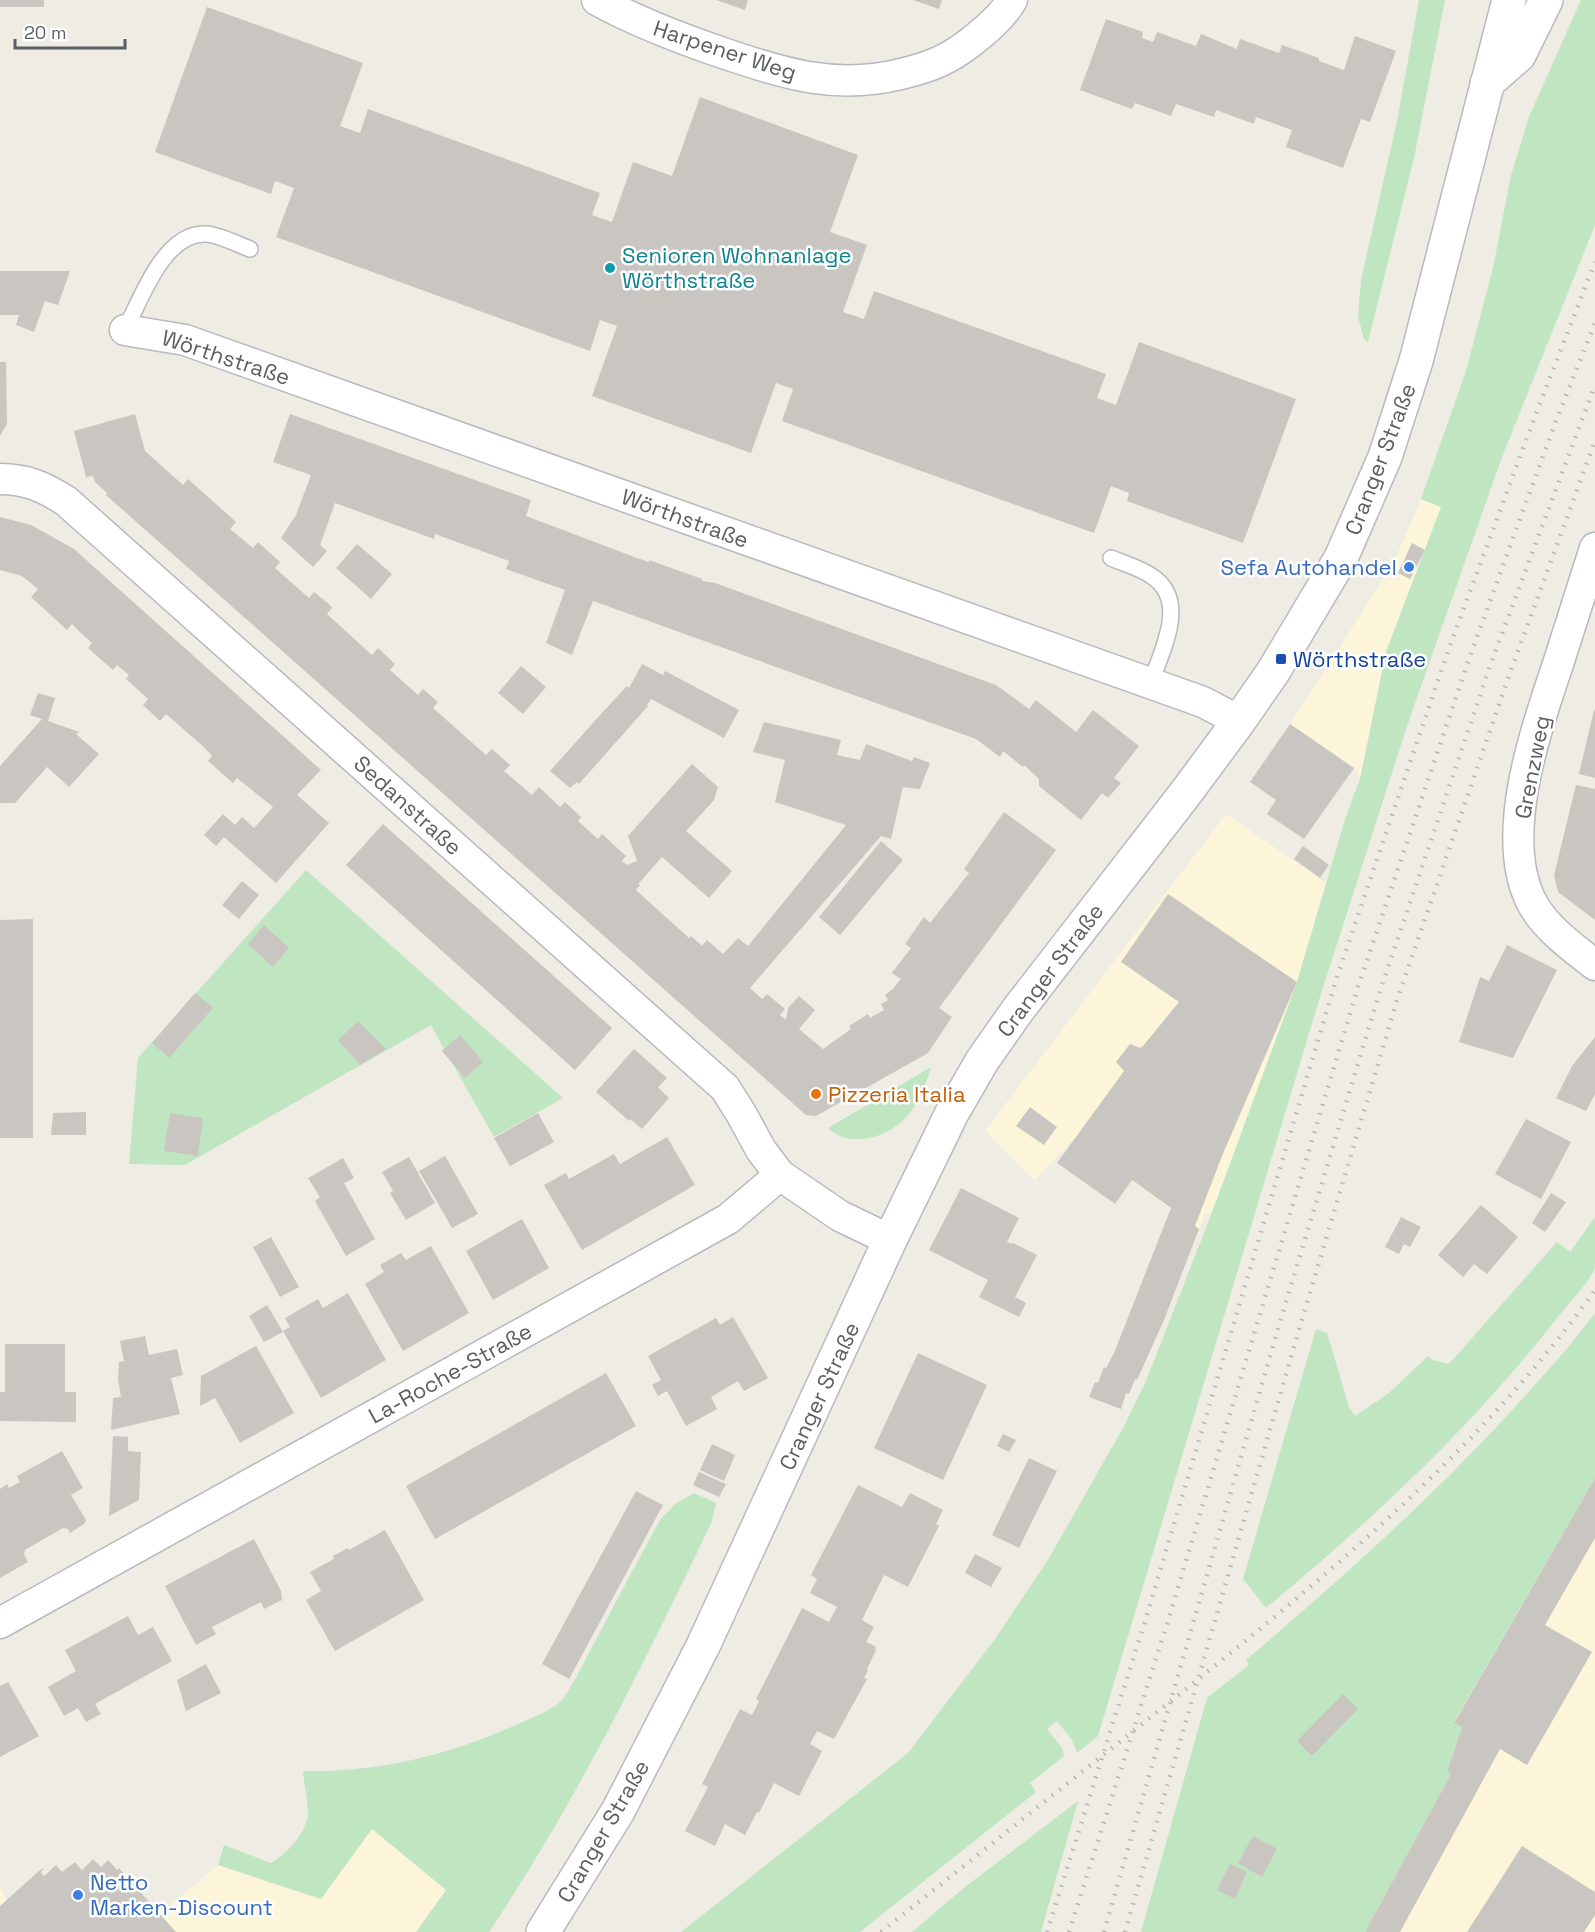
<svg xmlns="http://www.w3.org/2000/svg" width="1595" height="1932" viewBox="0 0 1595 1932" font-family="'Space Grotesk',sans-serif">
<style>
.commercial{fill:#fdf5d9}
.green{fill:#c0e5c1}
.building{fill:#c9c6c1}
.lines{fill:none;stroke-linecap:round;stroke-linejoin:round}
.lane-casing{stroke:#b6b9bd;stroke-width:18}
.street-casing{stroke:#b6b9bd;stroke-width:33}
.secondary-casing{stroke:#b7babf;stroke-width:36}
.lane{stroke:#fff;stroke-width:15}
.street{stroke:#fff;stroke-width:30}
.secondary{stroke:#fff;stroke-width:33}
.rail{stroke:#b4b5b5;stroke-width:4.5;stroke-dasharray:1.5 8;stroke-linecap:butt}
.culture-dot{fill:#0f9aa8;stroke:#fff;stroke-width:2}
.shop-dot{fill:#3f7fe0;stroke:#fff;stroke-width:2}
.transit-dot{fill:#1a4fb4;stroke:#fff;stroke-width:2}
.food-dot{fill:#e8710a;stroke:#fff;stroke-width:2}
.labels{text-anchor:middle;stroke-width:5;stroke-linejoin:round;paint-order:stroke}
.street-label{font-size:22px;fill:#5b5f64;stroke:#fff}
.culture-label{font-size:22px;fill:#0d838f;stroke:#fff;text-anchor:start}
.shop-label{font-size:22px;fill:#366cbe;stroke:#fff;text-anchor:end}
.transit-label{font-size:22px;fill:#164399;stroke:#fff;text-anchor:start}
.food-label{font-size:22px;fill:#c56008;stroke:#fff;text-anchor:start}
</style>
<rect width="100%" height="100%" fill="#eeece3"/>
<path class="commercial" d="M1421,499L1441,507L1386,652L1360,779L1354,768L1290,724L1392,566Z
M1226,814L1326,883L1297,982L1211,1215L1205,1212L1199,1229L1074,1139L1035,1180L985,1131Z
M1595,1478V1932H1365L1451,1775L1447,1772L1462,1727L1454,1723Z
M372,1828L446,1890L416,1932H0V1887L7,1900L40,1870L44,1875L56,1865L62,1872L75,1862L82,1870L93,1859L101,1867L108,1860L116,1870L119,1868L160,1914L218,1865L321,1899Z"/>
<path class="green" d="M1419,0H1445L1414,158L1368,342L1364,339L1358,317L1361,280L1397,121Z
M1581,0H1595V225L1502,457L1407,726L1319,1000L1098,1736L1077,1753L1072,1740L1057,1721L1047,1729L1062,1748L1064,1756L1030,1783L1036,1792L860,1932H681L908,1753L995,1639L1048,1560L1123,1428L1146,1381L1211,1215L1297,982L1346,816L1360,779L1386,652L1441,507L1421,499L1466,371L1493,268L1511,175L1529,117Z
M306,870L563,1098L494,1137L451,1061L442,1051L444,1049L431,1025L185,1165L129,1164L138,1058Z
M931,1067C926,1084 919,1104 906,1117C888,1138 849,1149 828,1128Z
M1595,1217C1595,1231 1595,1254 1595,1267C1593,1278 1565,1308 1557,1318C1472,1427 1372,1520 1266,1608L1243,1579L1316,1329L1327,1333L1349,1407L1355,1416L1389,1393L1428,1356L1433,1360L1449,1364L1557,1242L1570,1252Z
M1595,1313V1478L1454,1722L1462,1727L1447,1772L1451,1774L1365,1932H1141L1207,1698L1249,1665L1246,1660C1335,1584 1423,1506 1503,1420C1535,1385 1567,1351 1595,1313Z
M694,1493L716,1503L712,1521C645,1662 576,1802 489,1932H416L446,1890L372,1829L321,1899L218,1865L224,1845L271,1863C286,1855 307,1832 308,1814C308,1800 304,1785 303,1771C378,1773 450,1755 518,1724C530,1719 554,1709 562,1700C576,1681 586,1657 598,1636C618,1597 639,1559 660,1520L675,1504Z
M1078,1801L1041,1932H912L965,1887Z"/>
<path class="building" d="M0,0H44V7H0Z
M716,0H748L745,10Z
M913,0H942L939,9Z
M207,7L363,63L340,126L360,133L368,109L600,193L592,215L612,222L633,162L672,176L700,97L858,155L830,232L867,245L843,312L864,319L874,291L1106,374L1097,398L1116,405L1139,342L1296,399L1243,543L1127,501L1129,493L1111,486L1094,533L782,421L793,389L776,383L751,453L592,396L617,326L600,320L590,351L276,237L294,188L275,181L271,194L155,152Z
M1106,19L1143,32L1142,38L1153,42L1157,32L1196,46L1201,34L1237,49L1240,39L1279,53L1282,45L1319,58V61L1344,70L1355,36L1396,51L1370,122L1361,119L1343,168L1286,147L1292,130L1256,117L1254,124L1216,110L1214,117L1176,104L1171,116L1135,103L1132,109L1080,90Z
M0,271H70L58,305L45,301L34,332L16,325L19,315H0Z
M0,362H6L7,424L0,436Z
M135,414L145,451L183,485L188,479L236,522L230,529L253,548L258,542L280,562L275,568L309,598L314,592L330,605L332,608L327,614L372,655L378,648L395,664L390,670L418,695L423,689L438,702L433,708L486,755L492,749L510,765L504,771L532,795L539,787L560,807L565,802L581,817L578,821L598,839L602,834L626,856L622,861L627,865L637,861L628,836L692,764L718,787L714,800L686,831L732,871L709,898L662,857L638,884L640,885L636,890L689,938L691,936L702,946L707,940L723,954L738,938L748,946L846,825L775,802L785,760L753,752L764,722L841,740L837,755L860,760L866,744L912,761L914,757L930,763L920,789L903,787L891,839L881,836L750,988L762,999L767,994L785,1009L780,1015L786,1020L788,1008L799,996L815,1010L799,1029L823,1049L851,1029L849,1026L868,1014L870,1018L884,1010L881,1004L888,1000L885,995L893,989L901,979L892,973L911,948L905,944L924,917L930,923L969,873L964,869L1004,812L1056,850L939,1008L952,1017L928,1053L816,1116L806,1115L106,495L107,493L95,482L93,476L86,477L74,431Z
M290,414L531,500L526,516L637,558L649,562V560L702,579V581L715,583L996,685L1029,709L1036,700L1076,732L1093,710L1139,746L1114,778L1121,783L1108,798L1102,793L1081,820L1039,786V779L1024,765L1023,767L1003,751L1000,757L976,739L593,601L572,655L546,643L565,590L506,569L509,561L435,534L434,539L335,503L320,545L327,551L313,567L281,538L296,515L311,475L273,462Z
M0,517L31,525L74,549L321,770L297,795L329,823L276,883L224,837L216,846L204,835L223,814L235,825L242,817L254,828L273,807L237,778L233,783L208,761L212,756L205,748L166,714L160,721L143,705L148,699L126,679L129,675L117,665L113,670L88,648L92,643L82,634L72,624L67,630L31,597L38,589L22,576L0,570Z
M1412,543L1425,550L1410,579L1398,573Z
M357,544L392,574L371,599L336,568Z
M642,664L663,675L665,671L739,710L724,738L651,699L647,705L648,706L579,784L577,782L570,788L550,771L601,714L627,686L629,688Z
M521,666L546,687L523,714L498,693Z
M38,693L55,698L48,721L79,732L76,734L99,754L69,787L47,767L15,803H0V766L42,719L30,715Z
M1594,710H1595V778L1579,774Z
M1290,724L1354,768L1304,839L1267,814L1276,800L1250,782Z
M1576,785L1595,789V920L1558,892L1554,875Z
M383,824L612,1028L575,1070L346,865Z
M881,841L903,860L840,935L819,917Z
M1303,846L1329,865L1320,878L1294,859Z
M242,881L259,895L239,919L222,905Z
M1168,894L1297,982L1222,1156L1195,1226L1199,1229L1164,1320L1137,1380L1135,1379L1129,1394L1126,1393L1121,1409L1089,1397L1095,1382L1098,1383L1104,1367L1106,1368L1114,1353L1171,1208L1132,1180L1115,1204L1057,1163L1124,1071L1116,1062L1130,1044L1140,1048L1143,1046L1179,1002L1121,962Z
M33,919V1138H0V920Z
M264,925L289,948L273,967L248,944Z
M1507,945L1557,970L1513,1058L1459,1042L1480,977L1489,981Z
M195,993L213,1008L169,1058L152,1043Z
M358,1021L386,1049L360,1065L338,1040Z
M460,1035L483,1062L465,1078L442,1051Z
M1595,1037V1094L1586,1111L1556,1098L1572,1066Z
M634,1049L667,1078L658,1087L669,1098L642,1129L630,1119L629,1121L596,1092Z
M1030,1107L1057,1127L1044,1145L1016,1126Z
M86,1112V1135H51L53,1113Z
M170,1113L203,1118L198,1156L164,1151Z
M538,1113L554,1142L510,1166L494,1138Z
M1526,1119L1571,1142L1541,1199L1495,1174Z
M667,1137L695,1185L582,1250L544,1185L566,1173L569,1179L614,1154L620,1164Z
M445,1156L478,1214L452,1228L419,1171Z
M409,1157L435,1203L406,1220L390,1193L393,1191L382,1172Z
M343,1158L354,1178L344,1183L375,1239L346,1256L315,1201L320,1197L308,1178Z
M961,1188L1019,1218L1007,1242L1012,1244L1013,1243L1037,1255L1015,1297L1026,1303L1019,1317L979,1297L988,1280L929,1250Z
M1551,1193L1566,1202L1545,1232L1532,1223Z
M1481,1205L1518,1237L1487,1274L1474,1264L1463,1277L1438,1255Z
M1401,1217L1421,1227L1410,1247L1404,1244L1399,1254L1385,1247Z
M522,1219L549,1268L493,1300L466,1251Z
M271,1237L299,1287L280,1297L253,1247Z
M431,1246L469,1313L403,1351L365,1284L384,1272L380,1265L401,1253L406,1260Z
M348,1293L386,1360L321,1398L283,1331L290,1327L285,1318L318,1299L323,1308Z
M267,1305L283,1332L264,1342L249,1316Z
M733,1317L768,1378L744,1391L738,1381L711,1397L717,1409L686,1426L667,1391L658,1396L652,1385L661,1380L648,1356L716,1318L720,1325Z
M145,1336L149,1355L177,1349L183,1375L171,1378L180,1414L111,1430L113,1398L121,1397L118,1380L119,1362L124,1361L120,1341Z
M5,1344H65V1392H76V1422L0,1421V1392H5Z
M256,1346L294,1413L240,1443L215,1398L200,1406L201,1376Z
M918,1353L987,1385L943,1480L874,1448Z
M606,1373L636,1426L435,1539L406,1486Z
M1003,1434L1016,1440L1009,1452L997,1446Z
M113,1436L128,1437V1451L141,1452L139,1500L109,1516Z
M712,1444L735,1455L724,1481L700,1470Z
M62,1451L83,1488L71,1495L86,1520L84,1524L70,1533L68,1529L63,1528L25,1550L24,1554L28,1562L0,1578V1489L7,1484L9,1488L20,1482L17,1476Z
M1029,1458L1057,1471L1019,1548L992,1535Z
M699,1472L726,1484L719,1497L693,1485Z
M1595,1478V1538L1545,1625L1592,1652L1527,1765L1500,1749L1400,1932H1365L1451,1774L1447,1772L1462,1727L1454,1723Z
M858,1485L902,1507L910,1493L943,1510L936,1524L939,1526L908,1587L884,1575L862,1620L874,1627L866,1642L875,1646L876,1650L867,1669L868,1670L864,1678L867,1679L834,1739L817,1731L810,1744L822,1751L799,1796L774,1783L759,1813L757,1812L745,1835L725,1824L715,1846L685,1831L708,1787L702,1784L740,1709L752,1715L759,1701L756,1699L802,1608L829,1622L837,1607L810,1593L817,1579L811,1575Z
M636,1491L663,1505L569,1679L542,1664Z
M385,1530L424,1600L335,1651L306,1600L321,1591L310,1572L334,1559L333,1556L348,1548L349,1550Z
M254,1539L281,1591L282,1600L264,1609L261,1602L212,1627L216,1634L196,1645L165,1586Z
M975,1554L1002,1568L991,1587L965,1573Z
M128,1616L138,1635L153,1627L172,1661L95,1704L101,1714L86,1722L78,1708L64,1716L48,1687L76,1671L65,1650Z
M206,1664L221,1693L186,1711L177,1680Z
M8,1682L39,1736L0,1757V1686Z
M1343,1694L1358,1709L1312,1756L1297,1741Z
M1253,1836L1277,1849L1262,1877L1238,1863Z
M1522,1846L1595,1892V1915L1584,1932H1467Z
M93,1859L101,1867L108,1860L117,1870L119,1868L176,1932H0V1906L40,1870L44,1868L41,1872L44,1876L56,1865L62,1872L75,1862L82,1870Z
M1230,1864L1247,1872L1235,1899L1217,1890Z"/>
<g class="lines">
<defs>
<path id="lane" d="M125,330C141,299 164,232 206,234C220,235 237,244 250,249
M1111,558C1125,564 1141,568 1153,577C1189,602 1161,651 1151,683"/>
<path id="street" d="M597,0C637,22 679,38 723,53C784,74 836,90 901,74C930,67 948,60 971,42C986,30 1002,17 1012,0
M125,330L185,340L1203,702L1239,721
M0,479C27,479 44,487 66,501L725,1088L742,1115L761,1150L780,1175L840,1216L890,1240
M1595,548C1583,586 1571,623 1559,661C1537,727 1498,834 1531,901C1544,927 1572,947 1595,965
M0,1623L728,1219L780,1175"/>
<path id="secondary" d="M1487,83L1519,55L1546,0
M543,1932L618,1811L703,1646L890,1240L952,1113L982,1061L1017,1011L1188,790L1239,721L1273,672L1341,558L1385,457L1416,361L1509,0"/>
</defs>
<use href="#lane" class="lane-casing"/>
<use href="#street" class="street-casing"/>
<use href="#secondary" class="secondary-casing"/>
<use href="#lane" class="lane"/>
<use href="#street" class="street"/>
<use href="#secondary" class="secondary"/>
<path class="rail" d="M881,1932C979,1854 1078,1775 1176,1697C1326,1577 1483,1447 1595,1290
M1047,1932L1146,1618L1336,980L1449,648L1537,411L1595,262
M1069,1932L1168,1621L1358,987L1470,656L1554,426L1595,323
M1104,1932L1277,1332L1379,994L1491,663L1595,385
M1125,1932L1296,1340L1397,1000L1511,670L1595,441"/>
</g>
<circle class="culture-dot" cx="610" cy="268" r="6"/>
<g class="shop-dot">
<circle cx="1409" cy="567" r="6"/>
<circle cx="78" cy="1895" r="6"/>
</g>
<rect class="transit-dot" x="1275" y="653" width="12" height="12" rx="3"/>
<circle class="food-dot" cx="816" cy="1094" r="6"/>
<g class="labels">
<g class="street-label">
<text transform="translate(725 50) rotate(18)" y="8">Harpener Weg</text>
<text transform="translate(226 357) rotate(18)" y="8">Wörthstraße</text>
<text transform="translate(1380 459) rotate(-69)" y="8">Cranger Straße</text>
<text transform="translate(685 518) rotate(20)" y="8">Wörthstraße</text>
<text transform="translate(1532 767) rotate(-79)" y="8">Grenzweg</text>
<text transform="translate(408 805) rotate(42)" y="8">Sedanstraße</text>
<text transform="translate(1050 970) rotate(-53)" y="8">Cranger Straße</text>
<text transform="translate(450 1373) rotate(-29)" y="8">La-Roche-Straße</text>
<text transform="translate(819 1396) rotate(-65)" y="8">Cranger Straße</text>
<text transform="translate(603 1831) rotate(-60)" y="8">Cranger Straße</text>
</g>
<g class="culture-label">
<text x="622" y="263">Senioren Wohnanlage<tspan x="622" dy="25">Wörthstraße</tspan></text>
</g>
<g class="shop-label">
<text x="1397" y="575">Sefa Autohandel</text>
<text x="90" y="1890" text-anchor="start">Netto<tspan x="90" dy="25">Marken-Discount</tspan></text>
</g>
<g class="transit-label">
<text x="1293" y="667">Wörthstraße</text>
</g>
<g class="food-label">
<text x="828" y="1102">Pizzeria Italia</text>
</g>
</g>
<path d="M15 39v9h110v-9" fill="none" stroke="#5b5f64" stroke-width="3"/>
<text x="24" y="39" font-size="18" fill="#5b5f64" stroke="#ffffff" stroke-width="4.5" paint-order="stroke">20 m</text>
</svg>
